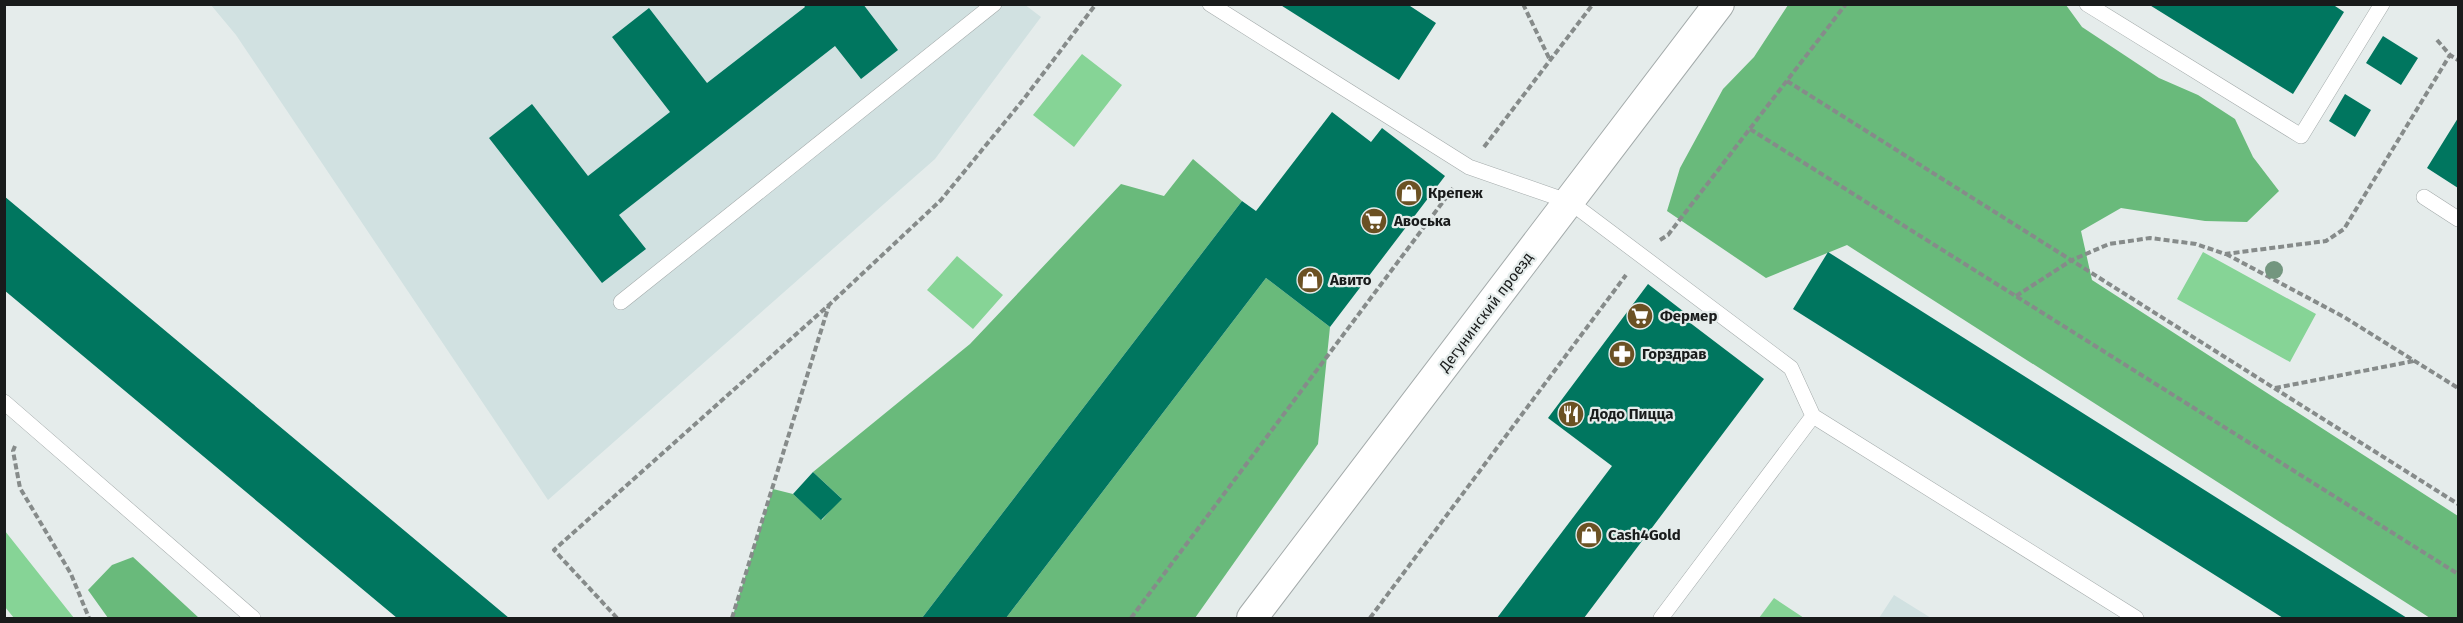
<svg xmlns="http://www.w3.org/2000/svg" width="2463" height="623" viewBox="0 0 2463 623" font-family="'Fira Sans',sans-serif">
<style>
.built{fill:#d1e1e1}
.green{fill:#86d496}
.forest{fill:#69ba7b}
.building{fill:#00765f}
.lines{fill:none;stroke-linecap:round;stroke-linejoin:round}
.service-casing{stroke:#a3aaaa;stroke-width:16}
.minor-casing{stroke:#a3aaaa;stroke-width:32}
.path{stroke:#868b8a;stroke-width:4;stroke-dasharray:6 3;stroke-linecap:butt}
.service{stroke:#fff;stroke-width:15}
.minor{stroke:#fff;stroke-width:30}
.tree{fill:#73967f}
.labels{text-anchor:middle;stroke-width:4.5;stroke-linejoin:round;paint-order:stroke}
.poi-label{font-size:15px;font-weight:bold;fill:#191b1b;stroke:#e5eceb;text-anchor:start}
.street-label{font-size:15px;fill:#191b1b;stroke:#e5eceb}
</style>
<rect width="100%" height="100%" fill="#e5eceb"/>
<path class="built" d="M1024,4L1041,17L935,159L548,500L236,35L211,5Z
M1894,595L1931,618H1879Z"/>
<path class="green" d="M1082,54L1122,85L1074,147L1033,115Z
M2203,252L2316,314L2290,362L2177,299Z
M957,256L1003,295L973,329L927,290Z
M4,531H5L74,618H14L5,607Z
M1774,598L1804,618H1759Z"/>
<path class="forest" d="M1788,5H2066L2082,27L2159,78L2198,95L2235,119L2253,157L2279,191L2247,222L2205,221L2121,208L2081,231L2092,280L2458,516V618H2430L1847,245L1766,278L1667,211L1680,168L1723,89L1754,57Z
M1193,159L1242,201L922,618H732L773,489L793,494L822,520L841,498L813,472L970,344L1121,184L1164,196Z
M1266,278L1330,327L1318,444L1195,618H1006Z
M133,557L199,618H108L88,590L112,565Z"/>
<path class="building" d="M803,4H863L898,50L861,79L835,46L619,215L646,249L602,283L489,138L532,104L588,176L670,112L612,37L649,8L707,83L805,7Z
M1279,4H1407L1436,23L1399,80Z
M2148,4H2332L2344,12L2293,94Z
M2383,36L2418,58L2401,85L2366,63Z
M2345,94L2371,110L2355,137L2329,121Z
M1332,112L1371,142L1382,128L1445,176L1330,327L1266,278L1006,618H922L1242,201L1256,211Z
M2458,118V188L2427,168Z
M4,196L509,618H397L4,290Z
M1828,252L2407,618H2283L1793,309Z
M1648,284L1692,318L1689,322L1764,379L1584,618H1497L1612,466L1548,418Z
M813,472L842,499L821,520L793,494Z"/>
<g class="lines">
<defs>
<path id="service" d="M1210,4L1469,167L1570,202L1791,368L1813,416L2136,618
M2087,4L2301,136L2382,4
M2424,197L2458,219
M621,302L994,4
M4,402L253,618
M1661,618L1813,416"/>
<path id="minor" d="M1252,618L1719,4"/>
</defs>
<use href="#service" class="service-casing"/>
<use href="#minor" class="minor-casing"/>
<path class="path" d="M1523,4L1550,60
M2437,40L2450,55L2458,60
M1787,81L2458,504
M1750,129L2458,574
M1484,147L1593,4
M1660,240L1668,235L1846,4
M2226,254L2344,317L2458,388
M2016,296L2072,260L2109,244L2150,238L2196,244L2225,254L2326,241L2344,229L2450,55
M2275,388L2414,361
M15,446L13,451L20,488L71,574L89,618
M617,618L554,550L830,304L941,200L1023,100L1096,4
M732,618L829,305
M1131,618L1454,187
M1370,618L1626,275"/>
<use href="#service" class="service"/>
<use href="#minor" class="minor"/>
</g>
<circle class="tree" cx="2274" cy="270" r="9"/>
<defs>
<symbol id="shop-disc" viewBox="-11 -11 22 22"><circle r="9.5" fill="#6b5123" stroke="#e5eceb"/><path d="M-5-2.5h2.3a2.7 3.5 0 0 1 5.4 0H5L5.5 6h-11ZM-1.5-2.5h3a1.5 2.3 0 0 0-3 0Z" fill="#fff"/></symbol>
<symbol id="supermarket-disc" viewBox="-11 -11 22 22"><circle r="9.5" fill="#6b5123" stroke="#e5eceb"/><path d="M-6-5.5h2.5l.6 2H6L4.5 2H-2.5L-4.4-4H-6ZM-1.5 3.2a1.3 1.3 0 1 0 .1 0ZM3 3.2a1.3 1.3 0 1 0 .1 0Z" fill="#fff"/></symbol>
<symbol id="pharmacy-disc" viewBox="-11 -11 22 22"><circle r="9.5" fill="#6b5123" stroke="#e5eceb"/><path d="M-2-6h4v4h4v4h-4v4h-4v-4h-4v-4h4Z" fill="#fff"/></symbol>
<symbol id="restaurant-disc" viewBox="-11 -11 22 22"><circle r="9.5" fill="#6b5123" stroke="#e5eceb"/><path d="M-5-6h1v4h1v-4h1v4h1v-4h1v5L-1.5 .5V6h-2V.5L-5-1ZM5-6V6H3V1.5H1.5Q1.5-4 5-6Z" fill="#fff"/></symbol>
</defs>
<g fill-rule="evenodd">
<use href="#shop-disc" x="1394" y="178" width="30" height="30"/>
<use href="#supermarket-disc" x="1359" y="206" width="30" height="30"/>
<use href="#shop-disc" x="1295" y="265" width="30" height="30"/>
<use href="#supermarket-disc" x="1625" y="301" width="30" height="30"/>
<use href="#pharmacy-disc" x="1607" y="339" width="30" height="30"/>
<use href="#restaurant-disc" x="1556" y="399" width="30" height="30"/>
<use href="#shop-disc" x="1574" y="520" width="30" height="30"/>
</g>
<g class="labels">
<g class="poi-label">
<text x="1428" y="198">Крепеж</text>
<text x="1394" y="226">Авоська</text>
<text x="1330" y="285">Авито</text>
<text x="1660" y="321">Фермер</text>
<text x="1642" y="359">Горздрав</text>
<text x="1590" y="419">Додо Пицца</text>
<text x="1608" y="540">Cash4Gold</text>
</g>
<g class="street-label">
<text transform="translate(1486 312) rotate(-53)" y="5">Дегунинский проезд</text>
</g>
</g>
<rect width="2463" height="623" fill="none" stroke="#191b1b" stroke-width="12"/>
</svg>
